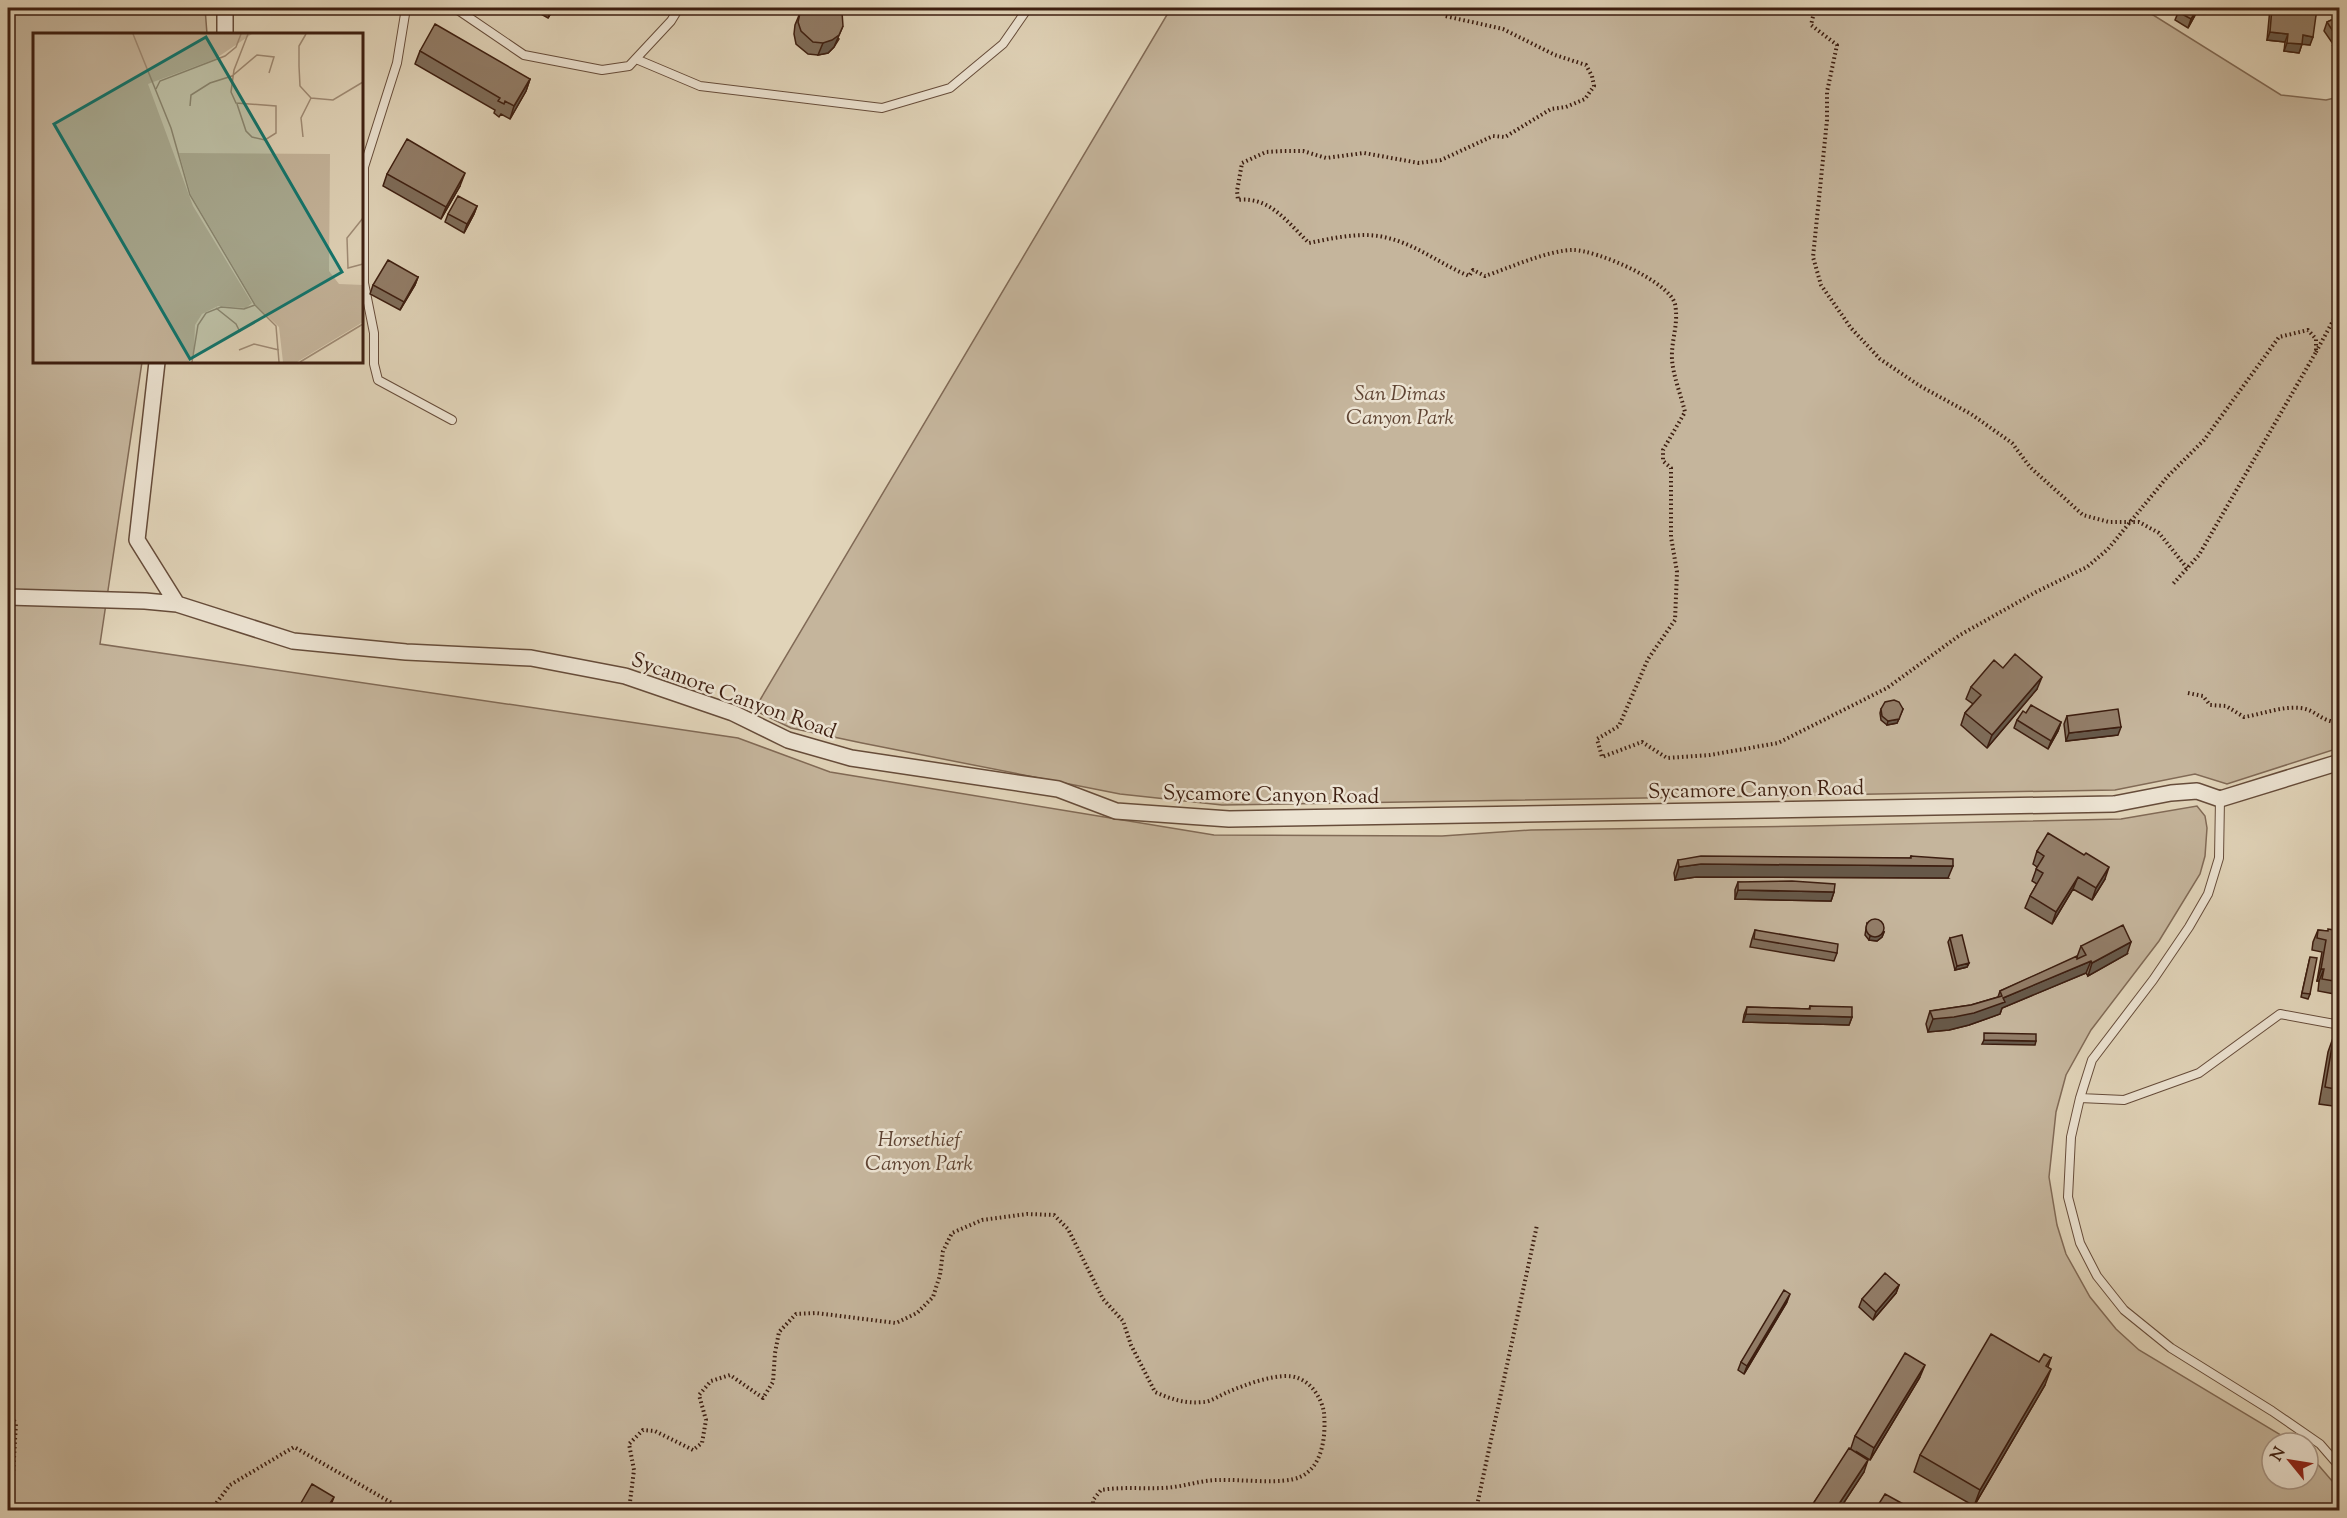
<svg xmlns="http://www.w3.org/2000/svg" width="2347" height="1518" viewBox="0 0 2347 1518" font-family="'Sorts Mill Goudy',serif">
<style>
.green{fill:#c5b59c;stroke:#816a56;stroke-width:1.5}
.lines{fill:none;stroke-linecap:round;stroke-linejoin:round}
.service-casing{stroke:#664c3a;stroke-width:10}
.minor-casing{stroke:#664c3a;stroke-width:18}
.path{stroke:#3d1e10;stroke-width:4;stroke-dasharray:1.5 3;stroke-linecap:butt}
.service{stroke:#ece3d2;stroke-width:8}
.minor{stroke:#ece3d2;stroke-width:15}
.wall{fill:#7e6c59;stroke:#3d1e10;stroke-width:1.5}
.shaded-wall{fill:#665849;stroke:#3d1e10;stroke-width:1.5}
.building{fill:#927d68;stroke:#3d1e10;stroke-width:1.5}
.labels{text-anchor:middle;stroke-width:5;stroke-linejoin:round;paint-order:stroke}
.park-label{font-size:21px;font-style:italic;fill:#5f4433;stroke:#ece3d2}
.street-label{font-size:21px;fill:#3d1e10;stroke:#ece3d2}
.inset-road{fill:none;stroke:#9f8b75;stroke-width:1.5}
.view{fill:#0f766e;fill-opacity:0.15;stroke:#0f766e;stroke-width:3}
.inset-edge{fill:none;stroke:#3d1e10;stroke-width:3}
</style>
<rect width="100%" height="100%" fill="#e1d4b9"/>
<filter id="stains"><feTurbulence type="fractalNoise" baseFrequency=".00333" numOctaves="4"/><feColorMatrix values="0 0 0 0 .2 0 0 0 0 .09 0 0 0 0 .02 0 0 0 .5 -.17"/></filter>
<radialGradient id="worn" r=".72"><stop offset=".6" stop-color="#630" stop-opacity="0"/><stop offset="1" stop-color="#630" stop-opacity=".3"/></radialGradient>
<path class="green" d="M8,8H205L207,34H34V362H142L100,644L738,738L830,772L1214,835L1442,836L1531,830L1808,826L2121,819L2197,806L2205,816L2207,828L2205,856L2200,874L2159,941L2091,1030L2066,1075L2056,1112L2049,1177L2057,1225L2066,1254L2090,1297L2116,1329L2139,1350L2294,1443H2272V1479H2308V1453L2339,1489V1510H8Z
M1171,8H2142L2281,95L2326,100L2339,97V748L2227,784L2195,774L2115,790L1222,805L1120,794L862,743L791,728L754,710Z"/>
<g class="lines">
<defs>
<path id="service" d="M406,8L397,63L364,167V283L374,333V364L378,380L452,420
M455,8L524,55L602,70L629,66L671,21L679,8
M636,59L700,86L882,108L950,88L1003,44L1028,8
M2220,799L2219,858L2208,894L2189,927L2153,980L2092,1060L2080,1098L2071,1137L2068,1197L2080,1243L2097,1276L2124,1310L2171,1348L2272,1411L2320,1444L2340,1467
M2080,1098L2124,1100L2199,1073L2280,1014L2340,1025"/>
<path id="minor" d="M225,34V8
M157,362L137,540L177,604
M8,597L145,601L177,604L293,641L406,652L531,658L625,676L733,713L788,740L851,758L1058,789L1116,811L1229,819L2114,804L2171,793L2197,791L2220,799L2340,762"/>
</defs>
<use href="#service" class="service-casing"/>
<use href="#minor" class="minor-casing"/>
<path class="path" d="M1447,8L1445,16L1503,29L1555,55L1586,65L1592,76L1594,86L1585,99L1566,107L1551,109L1505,137L1493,136L1441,160L1419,163L1364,153L1326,158L1303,151H1283L1266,152L1242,163L1237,191L1238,200C1270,196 1288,223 1309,243C1334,238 1363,231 1388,238C1417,245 1442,265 1469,276L1473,270L1485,276C1509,268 1549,250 1573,250C1596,250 1669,281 1675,304C1679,324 1671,340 1672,359C1673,376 1681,395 1685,412L1663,450V461L1671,468V537L1677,572L1675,620L1648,659L1619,726L1597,739L1602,757L1642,742L1667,758L1710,755L1778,743L1887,688L1960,635L2036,592L2087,567L2108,549L2168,476L2204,440L2279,337L2308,330L2316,339V352L2199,555L2172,585
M1815,8L1811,25L1837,45L1827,92V120L1813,257L1821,285L1851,328L1880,359L1920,386L1971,414L2012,443L2030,467L2083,515L2109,522H2139L2159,533L2187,568
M2316,352L2340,308
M2188,693L2203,696L2210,705L2226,706L2244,717C2263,714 2282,706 2300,708C2316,709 2321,723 2340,722
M8,1414L16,1423L11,1510
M211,1510L230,1485L294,1447L392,1503L394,1510
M629,1510L634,1470L629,1444L643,1430L655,1431L693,1450L702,1443L706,1420L699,1395L711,1381L730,1375L763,1398L773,1382L775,1353L779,1332L796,1314L816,1313L896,1323L917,1313L933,1297L940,1275L943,1251L952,1233L982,1220L1027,1214L1054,1215L1068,1229L1103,1299L1123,1321L1131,1345L1155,1392C1171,1399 1185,1404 1203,1402C1211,1402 1220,1395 1228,1392C1244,1385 1281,1371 1298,1378C1312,1383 1322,1399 1324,1413C1326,1435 1323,1467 1300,1477C1282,1485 1240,1479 1219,1480C1203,1480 1189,1485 1174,1487C1150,1490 1125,1486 1101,1490L1093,1500V1510
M1476,1510L1537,1225"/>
<use href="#service" class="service"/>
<use href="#minor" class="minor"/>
</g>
<path class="wall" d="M530,8H554L548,18Z
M2180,8H2199L2188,28L2175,20Z
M2238,8H2249L2246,12Z
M2270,8H2317L2310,45L2302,44L2299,53L2284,51L2285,42L2267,40Z
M800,13L839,39L834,47L828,53L818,55L808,54L796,44L794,34L795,25Z
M2340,16V49L2336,42L2333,44L2324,31L2327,22Z
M420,51L530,79L526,91L510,119L501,114L499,117L494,113L495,110L415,64Z
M387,174L460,186L441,219L383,186Z
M477,206L474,214L464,233L445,222L448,214Z
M418,277L415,285L400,310L370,294L373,285Z
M2003,668L2037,689L1987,748L1961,725L1965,713L1973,704L1966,699L1971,687Z
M1881,709H1903L1897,723L1887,725L1881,720L1880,713Z
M2026,713L2061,722L2058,731L2048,749L2014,728L2017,720Z
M2067,716L2118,735L2066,741L2064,724Z
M2037,851L2105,879L2092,900L2073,889L2052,924L2025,908L2030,896L2037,884L2032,881L2037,867L2033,864Z
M1911,856L1948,878L1696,877L1675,880L1674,873L1678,860L1910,858Z
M1738,882L1834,892L1831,901L1735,899V890Z
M1867,923L1884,932L1882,937L1877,941L1869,940L1865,935Z
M1755,930L1837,953L1834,961L1750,947L1752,939Z
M2318,930L2327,931H2340V995L2318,991L2319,981H2317L2322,952L2312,950L2313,942Z
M1950,938L1969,963L1967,967L1955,970L1948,942Z
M2081,946L2127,954L2088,976L2086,973L2002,1008L2000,1014L1969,1025L1949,1030L1928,1032L1926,1024L1930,1011L1971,1005L1998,997L2000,991L2077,957Z
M2310,957V994L2308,999L2301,997Z
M1810,1006L1852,1017L1849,1025L1743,1022L1744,1015L1747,1007L1809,1009Z
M2334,1035L2340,1036V1107L2319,1104L2328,1052Z
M1899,1285L1896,1293L1873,1320L1859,1307L1862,1299Z
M1787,1302L1744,1374L1738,1370L1741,1362Z
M2051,1358L2048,1367L2045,1385L1974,1506L1914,1472L1920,1455Z
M1920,1377L1870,1460L1857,1452L1864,1472L1839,1510H1809L1851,1448L1855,1436Z"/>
<path class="shaded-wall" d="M552,8H554L548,18Z
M2198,8H2199L2198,10L2188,28L2191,19Z
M843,26L834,47L828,53L818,55L823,43Z
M2270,32L2288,34L2285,42L2267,40Z
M2339,34L2336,42L2333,44L2336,36Z
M2303,35L2313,37L2310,45L2300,44Z
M2287,43L2302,44L2299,53L2284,51Z
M530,79L526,91L510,119L514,106Z
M465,173L460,186L441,219L446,207Z
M477,206L474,214L464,233L467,224Z
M418,277L415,285L400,310L404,302Z
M2042,677L2037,689L1987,748L1992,735Z
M1899,719L1897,723L1887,725L1888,721Z
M2061,722L2058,731L2048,749L2051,741Z
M2121,727L2118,735L2066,741L2069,733Z
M1701,864L1953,866L1948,878L1696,877L1675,880L1679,867Z
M2109,867L2105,879L2092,900L2096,888Z
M2078,877L2073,889L2052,924L2056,912Z
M1738,890L1834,892L1831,901L1735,899Z
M1884,932L1882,937L1877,941L1869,940L1870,936Z
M2131,942L2127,954L2088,976L2092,963Z
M2091,961L2086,973L2002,1008L2000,1014L1969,1025L1949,1030L1928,1032L1933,1019L2003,998Z
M1969,963L1967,967L1955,970L1957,966Z
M2321,969H2324L2319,981H2317Z
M1746,1014L1852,1017L1849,1025L1743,1022Z
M1984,1040L2036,1041L2035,1045L1982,1044Z
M1899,1285L1896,1293L1873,1320L1876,1312Z
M1790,1294L1787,1302L1744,1374L1747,1366Z
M1925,1365L1920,1377L1870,1460L1874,1448Z
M2051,1369L2045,1385L1974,1506L1980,1490Z
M1868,1460L1864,1472L1839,1510H1835Z
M334,1497L329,1510H326Z"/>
<path class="building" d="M803,8H840L842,12L843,26L839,35L832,40L823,43L813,42L801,31L798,22L800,13Z
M2180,8H2198L2191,19L2178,12Z
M2272,8H2317L2313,37L2303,35L2302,44L2287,43L2288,34L2270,32Z
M2340,16V35L2339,34L2336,36L2327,22Z
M435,24L530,79L514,106L505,101L504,104L498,101L500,98L420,51Z
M407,139L465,173L446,207L387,174Z
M458,196L477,206L467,224L448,214Z
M388,260L418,277L404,302L373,285Z
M2015,654L2042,677L1992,735L1965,713L1981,695L1971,687L1994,660L2003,668Z
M1894,700L1899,702L1903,709L1899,719L1888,721L1882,716L1881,709L1885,702Z
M2031,705L2061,722L2051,741L2017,720L2023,711L2026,713Z
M2118,709L2121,727L2069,733L2067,716Z
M2048,833L2084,855L2086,853L2109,867L2096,888L2078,877L2056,912L2030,896L2043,873L2036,869L2044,856L2037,851Z
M1701,856L1911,858V856L1953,859V866L1701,864L1679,867L1678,860Z
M1792,881L1835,884L1834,892L1738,890V882Z
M1866 928a9 9 0 1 1 18 0a9 9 0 1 1-18 0Z
M2123,925L2131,942L2092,963L2091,961L2003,998L2005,1002L1974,1013L1954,1017L1933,1019L1930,1011L1971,1005L2002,996L2000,991L2077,956V959L2086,955L2081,946Z
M2328,929L2340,931V982L2322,979L2324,969H2321L2326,940L2317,938L2318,930L2328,931Z
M1755,930L1838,944L1837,953L1754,939Z
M1962,935L1969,963L1957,966L1950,938Z
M2310,957L2317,958L2310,994L2302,993Z
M1810,1006L1852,1007V1017L1746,1014L1747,1007L1810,1009Z
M1984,1033L2036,1034V1041L1984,1040Z
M2334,1035L2340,1036V1090L2325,1087Z
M1885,1273L1899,1285L1876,1312L1862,1299Z
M1784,1290L1790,1294L1747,1366L1741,1362Z
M1991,1334L2039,1362L2044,1354L2051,1358L2046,1366L2051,1369L1980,1490L1920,1455Z
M1905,1353L1925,1365L1874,1448L1855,1436Z
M1849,1448L1868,1460L1835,1510H1827L1820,1506L1817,1510H1809Z
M312,1484L334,1497L326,1510H297Z
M1885,1494L1914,1510H1875Z"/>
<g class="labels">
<g class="park-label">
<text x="1400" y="400">San Dimas<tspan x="1400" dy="24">Canyon Park</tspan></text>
<text x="919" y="1146">Horsethief<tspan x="919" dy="24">Canyon Park</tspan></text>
</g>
<g class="street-label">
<text transform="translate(734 695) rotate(20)" y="7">Sycamore Canyon Road</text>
<text transform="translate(1756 789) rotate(-1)" y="7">Sycamore Canyon Road</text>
<text transform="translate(1271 794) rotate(1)" y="7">Sycamore Canyon Road</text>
</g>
</g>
<g transform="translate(33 33)">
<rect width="330" height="330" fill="#e1d4b9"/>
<path d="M0,1H219L182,26L115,51L160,173L219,270L213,275L185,273L169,281L162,292L161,318L156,329H0ZM146,120L297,121L296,238L306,251L330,252V289L264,329H250L246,294L223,272L158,162Z" fill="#c5b59c"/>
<path class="inset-road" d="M100,1L138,95L157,162L222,272L243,293L246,329M273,1L266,13V33L267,53L278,65L300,67L330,49M123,56L127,48L192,23L203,14L208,1M204,71L213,98L219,104L232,107L243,100V73L203,70L198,59L201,37L215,1M157,73L158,62L177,50L199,43L224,22L241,24L236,40M270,104L268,85L278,65M330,185L314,205L315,235L330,231M183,275L203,291L207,299M206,317L221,311L246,317M159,329L165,292L173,280L188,274L211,276L222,272M267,329L330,291"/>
<path class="view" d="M173,4L309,239L157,326L21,91Z"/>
<rect width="330" height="330" class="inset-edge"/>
</g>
<rect width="2347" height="1518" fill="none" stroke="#e1d4b9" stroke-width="30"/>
<rect x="9" y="9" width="2329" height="1500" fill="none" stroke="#3d1e10" stroke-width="3"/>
<rect x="15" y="15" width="2317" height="1488" fill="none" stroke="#3d1e10" stroke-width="1.5"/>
<g transform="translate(2290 1461) rotate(300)"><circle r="28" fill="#ece3d2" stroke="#a69484" stroke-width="1.5"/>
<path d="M0-4.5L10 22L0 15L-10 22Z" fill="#8f2418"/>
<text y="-9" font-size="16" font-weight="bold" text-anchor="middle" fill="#3d1e10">N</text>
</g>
<rect width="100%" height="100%" filter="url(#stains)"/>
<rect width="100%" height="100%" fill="url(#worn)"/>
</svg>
